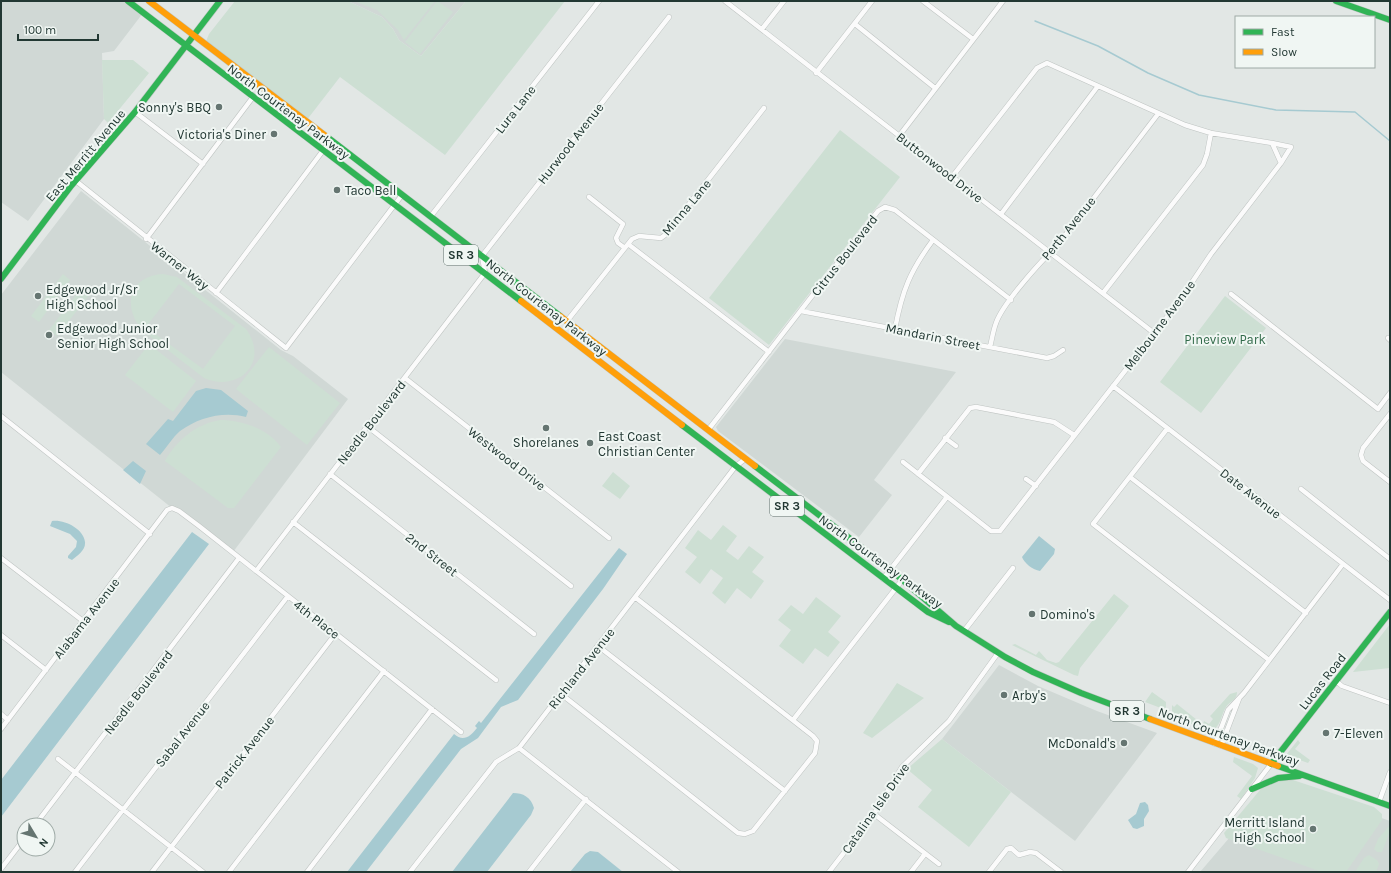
<svg xmlns="http://www.w3.org/2000/svg" width="1391" height="873" viewBox="0 0 1391 873" font-family="Karla,sans-serif">
<style>
.built{fill:#d0d8d5}
.green{fill:#cddfd3;fill-rule:evenodd}
.water{fill:#a6cad1}
.lines{fill:none;stroke-linecap:round;stroke-linejoin:round}
.stream{stroke:#a6cad1;stroke-width:1.5}
.street-casing{stroke:#bfc4c2;stroke-width:5.5}
.fast-casing{stroke:#bec5c2;stroke-width:7}
.slow-casing{stroke:#bec5c2;stroke-width:7}
.street{stroke:#fbfbfb;stroke-width:4.5}
.fast{stroke:#30b455;stroke-width:6}
.slow{stroke:#ff9f0a;stroke-width:6}
.poi-dot{fill:#657571;stroke:#f0f6f3;stroke-width:1.5}
.labels{text-anchor:middle;stroke-width:4;stroke-linejoin:round;paint-order:stroke}
.shield{fill:#f0f6f3;stroke:#60716d;stroke-width:1}
.shield-label{font-size:12px;font-weight:bold;fill:#223833}
.poi-label{font-size:13px;fill:#223833;stroke:#f0f6f3;text-anchor:start}
.street-label{font-size:13px;fill:#223833;stroke:#f0f6f3}
.park-label{font-size:13px;fill:#316a49;stroke:#f0f6f3}
</style>
<rect width="100%" height="100%" fill="#e2e7e5"/>
<path class="built" d="M1,1H127L143,13L114,51L102,53L104,119L28,221L1,202Z
M348,1H466L421,56L399,40L393,29L382,17Z
M81,191L281,350L293,356L348,399L233,552L172,508L1,372V295Z
M785,339L956,372L874,480L892,495L859,537L718,431L716,427Z
M999,665L1038,686L1097,711L1157,733L1075,841L942,739Z
M1305,791L1390,821V872H1200L1230,837Z"/>
<path class="green" d="M235,1H348L382,17L393,29L399,40L421,56L466,1H565L445,155L340,77L306,121L205,44L209,34Z
M354,1H435L404,40L398,30L377,10Z
M437,1L453,12L420,54L405,42Z
M102,60H133L149,73L108,123L104,119Z
M840,130L900,177L769,345L709,298Z
M63,274L70,280L39,322L31,316Z
M163,274L177,277L246,329C270,362 239,393 204,378L142,330C122,306 129,276 163,274ZM179,284L235,326L203,369L146,327Z
M82,287L90,294L57,336L49,330Z
M1225,296L1266,328L1201,413L1160,382Z
M149,344L196,381L173,412L125,375Z
M269,347L340,403L307,445L236,389Z
M220,420C242,420 268,429 281,447L234,508H228L165,461C177,440 196,424 220,420Z
M613,472L630,486L620,499L602,486Z
M723,525L737,536L726,551L738,560L749,546L764,557L752,572L764,581L751,599L737,588L725,604L712,593L723,578L711,569L700,584L685,572L697,557L685,548L698,530L711,540Z
M1114,594L1129,606L1080,668L1078,676L1074,675L1012,645L1015,644L1036,655L1039,651L1047,660L1056,663L1059,662Z
M816,597L841,616L828,632L840,642L828,657L815,648L803,664L779,646L791,630L778,620L791,605L803,614Z
M1390,624V668L1353,672Z
M897,683L924,698L872,738L863,733Z
M1152,692L1166,702V710L1145,702Z
M1237,692C1237,700 1230,701 1226,707C1221,715 1221,725 1213,730L1204,728L1203,724L1204,721L1209,724L1213,719L1210,716L1212,714L1230,694Z
M1177,704L1197,720L1196,723L1191,724L1175,718L1172,715V705L1174,707Z
M942,739L1011,792L969,847L918,807L932,790L907,769Z
M1298,740L1300,743L1295,749L1310,760L1308,763L1286,755Z
M1234,757L1253,764L1258,768L1255,778L1241,799L1237,796L1252,776L1233,762Z
M1290,779L1374,807L1382,814V820L1346,872H1322L1226,838L1224,833L1265,784Z
M1390,825V831L1382,852H1377L1374,849L1378,839Z
M1369,855L1377,860L1379,864L1376,872H1355L1364,858Z"/>
<path class="water" d="M206,388L221,390L248,411L246,417C224,411 199,417 180,431C173,437 166,448 160,455L146,444L168,419L173,421L196,391Z
M133,461L146,471L140,484L123,470Z
M52,521C64,519 84,529 85,542C86,550 77,556 72,560L68,558V556L76,547L77,541L70,534L50,526Z
M192,532L209,544L1,817V780Z
M1039,536L1055,549L1054,554L1040,571C1033,570 1024,563 1022,557Z
M619,548L627,554L603,589L518,700L501,707L478,738L461,749L366,872H347L454,734C463,742 470,737 477,728L475,726L479,721L481,723Z
M513,793C523,793 531,797 534,808L531,815L487,872H452Z
M1145,802L1148,805L1149,811L1144,819V826L1137,829L1133,828L1128,820L1136,814L1140,803Z
M590,851L598,852L623,872H570L585,854Z"/>
<g class="lines">
<path class="stream" d="M1035,21L1098,46L1148,73L1199,95L1276,110L1355,112L1390,141"/>
<defs>
<path id="street" d="M725,1L1154,333
M923,1L973,39
M855,24L935,88
M762,29L784,1
M816,73L872,1
M135,112L203,164
M899,136L1003,1
M1272,143L1291,147L1281,163
M76,181L286,348L402,195
M589,197L623,224L616,238L618,243L625,248
M1001,214L1098,86
M431,216L599,1
M146,239L253,97
M628,244L769,352
M216,293L331,140
M1103,293L1203,165L1207,154L1211,133
M1231,294L1378,409L1390,393
M801,311L1047,358L1054,356L1063,350
M567,321L632,239L639,236L661,238L665,235L764,108
M895,329C902,291 910,271 933,240
M1388,338L1390,340
M990,347C992,339 993,331 996,323C1003,303 1041,261 1057,246L1158,114
M405,378L609,538
M1113,386L1390,600
M1390,414L1363,448L1361,455L1363,461L1390,482
M1,416L150,534
M367,426L571,586
M1167,429L1093,524L1269,660
M708,430L878,211L885,207L895,210L1011,300
M945,438L956,446
M903,462L991,531H1000L1178,303L1211,254L1281,163L1272,143L1211,133L1185,125L1047,63L1037,68L952,177
M330,474L534,634
M918,474L970,408L976,407L1054,422L1074,435
M1130,477L1306,613
M1026,479L1036,486
M1301,489L1390,559
M293,522L496,680
M1,558L83,621
M256,571L485,273L482,256L669,17
M883,579L947,497
M964,631L1013,568
M1,635L46,670
M598,646L785,791
M1336,681L1342,686L1390,703
M561,694L738,833L745,834L753,831L815,753L817,741L813,736L636,598
M1,714L8,720
M793,720L903,579
M1,729L167,510L172,508L179,511L199,526L461,732
M1215,744L1228,710L1244,693L1343,564
M1221,746L1239,699
M519,748L678,872
M58,759L203,872
M1379,802L1390,772
M874,814L939,864
M35,825L239,558
M1,869L24,839
M75,872L288,596
M152,872L336,633
M229,872L384,671
M307,872L432,709
M410,872L496,762L519,748L735,467L745,459
M529,872L586,799
M829,872L874,814L902,767L949,721L998,653
M911,872L925,854
M989,872L1007,849L1011,848L1019,855L1030,852L1036,853L1061,872
M1188,872L1271,764"/>
<path id="fast" d="M128,1L521,301
M1336,1L1390,20
M327,137L560,316
M1,279L71,186L135,112L220,1
M682,425L928,612L949,622
M755,466L891,570L956,626L1005,657L1033,672L1081,693L1150,719
M1271,764L1390,612
M1278,766L1390,806
M1252,789L1278,778L1299,776"/>
<path id="slow" d="M149,1L327,137
M521,301L682,425
M560,316L755,466
M1150,719L1278,766"/>
</defs>
<use href="#street" class="street-casing"/>
<use href="#fast" class="fast-casing"/>
<use href="#slow" class="slow-casing"/>
<use href="#street" class="street"/>
<use href="#fast" class="fast"/>
<use href="#slow" class="slow"/>
</g>
<g class="poi-dot">
<circle cx="219" cy="107" r="4"/>
<circle cx="274" cy="134" r="4"/>
<circle cx="337" cy="190" r="4"/>
<circle cx="38" cy="296" r="4"/>
<circle cx="49" cy="335" r="4"/>
<circle cx="546" cy="428" r="4"/>
<circle cx="590" cy="443" r="4"/>
<circle cx="1032" cy="614" r="4"/>
<circle cx="1004" cy="695" r="4"/>
<circle cx="1326" cy="733" r="4"/>
<circle cx="1124" cy="743" r="4"/>
<circle cx="1313" cy="829" r="4"/>
</g>
<g class="labels">
<g class="shield">
<rect x="444" y="245" width="34" height="20" rx="3"/>
<rect x="770" y="496" width="34" height="20" rx="3"/>
<rect x="1110" y="701" width="34" height="20" rx="3"/>
</g>
<g class="shield-label">
<text x="461" y="259">SR 3</text>
<text x="787" y="510">SR 3</text>
<text x="1127" y="715">SR 3</text>
</g>
<g class="poi-label">
<text x="211" y="112" text-anchor="end">Sonny's BBQ</text>
<text x="266" y="139" text-anchor="end">Victoria's Diner</text>
<text x="345" y="195">Taco Bell</text>
<text x="46" y="294">Edgewood Jr/Sr<tspan x="46" dy="15">High School</tspan></text>
<text x="57" y="333">Edgewood Junior<tspan x="57" dy="15">Senior High School</tspan></text>
<text x="598" y="441">East Coast<tspan x="598" dy="15">Christian Center</tspan></text>
<text x="546" y="447" text-anchor="middle">Shorelanes</text>
<text x="1040" y="619">Domino's</text>
<text x="1012" y="700">Arby's</text>
<text x="1334" y="738">7-Eleven</text>
<text x="1116" y="748" text-anchor="end">McDonald's</text>
<text x="1305" y="827" text-anchor="end">Merritt Island<tspan x="1305" dy="15">High School</tspan></text>
</g>
<g class="street-label">
<text transform="translate(515 109) rotate(-52)" y="5">Lura Lane</text>
<text transform="translate(289 111) rotate(37)" y="5">North Courtenay Parkway</text>
<text transform="translate(570 143) rotate(-52)" y="5">Hurwood Avenue</text>
<text transform="translate(85 155) rotate(-50)" y="5">East Merritt Avenue</text>
<text transform="translate(940 167) rotate(38)" y="5">Buttonwood Drive</text>
<text transform="translate(686 207) rotate(-50)" y="5">Minna Lane</text>
<text transform="translate(1068 228) rotate(-51)" y="5">Perth Avenue</text>
<text transform="translate(844 255) rotate(-52)" y="5">Citrus Boulevard</text>
<text transform="translate(180 265) rotate(38)" y="5">Warner Way</text>
<text transform="translate(547 307) rotate(38)" y="5">North Courtenay Parkway</text>
<text transform="translate(1159 325) rotate(-53)" y="5">Melbourne Avenue</text>
<text transform="translate(933 336) rotate(11)" y="5">Mandarin Street</text>
<text transform="translate(371 422) rotate(-52)" y="5">Needle Boulevard</text>
<text transform="translate(507 458) rotate(38)" y="5">Westwood Drive</text>
<text transform="translate(1251 493) rotate(38)" y="5">Date Avenue</text>
<text transform="translate(432 554) rotate(38)" y="5">2nd Street</text>
<text transform="translate(881 561) rotate(36)" y="5">North Courtenay Parkway</text>
<text transform="translate(86 618) rotate(-52)" y="5">Alabama Avenue</text>
<text transform="translate(317 619) rotate(38)" y="5">4th Place</text>
<text transform="translate(581 668) rotate(-52)" y="5">Richland Avenue</text>
<text transform="translate(1322 681) rotate(-52)" y="5">Lucas Road</text>
<text transform="translate(138 692) rotate(-52)" y="5">Needle Boulevard</text>
<text transform="translate(182 734) rotate(-52)" y="5">Sabal Avenue</text>
<text transform="translate(1229 736) rotate(20)" y="5">North Courtenay Parkway</text>
<text transform="translate(244 752) rotate(-52)" y="5">Patrick Avenue</text>
<text transform="translate(875 808) rotate(-55)" y="5">Catalina Isle Drive</text>
</g>
<g class="park-label">
<text x="1225" y="344">Pineview Park</text>
</g>
</g>
<rect width="1391" height="873" fill="none" stroke="#223833" stroke-width="4"/>
<rect x="1235" y="16" width="140" height="52" fill="#f0f6f3" stroke="#9eaaa6"/>
<rect x="1243" y="29" width="20" height="6" fill="#30b455" stroke="#9eaaa6"/>
<text x="1271" y="36" font-size="12" fill="#223833">Fast</text>
<rect x="1243" y="49" width="20" height="6" fill="#ff9f0a" stroke="#9eaaa6"/>
<text x="1271" y="56" font-size="12" fill="#223833">Slow</text>
<g transform="translate(36 837) rotate(128)"><circle r="19" fill="#f0f6f3" stroke="#9eaaa6"/>
<path d="M0-3L7 15L0 10L-7 15Z" fill="#657571"/>
<text y="-6" font-size="11" font-weight="bold" text-anchor="middle" fill="#223833">N</text>
</g>
<path d="M18 34v6h80v-6" fill="none" stroke="#223833" stroke-width="2"/>
<text x="24" y="34" font-size="12" fill="#223833" stroke="#f0f6f3" stroke-width="3" paint-order="stroke">100 m</text>
</svg>
